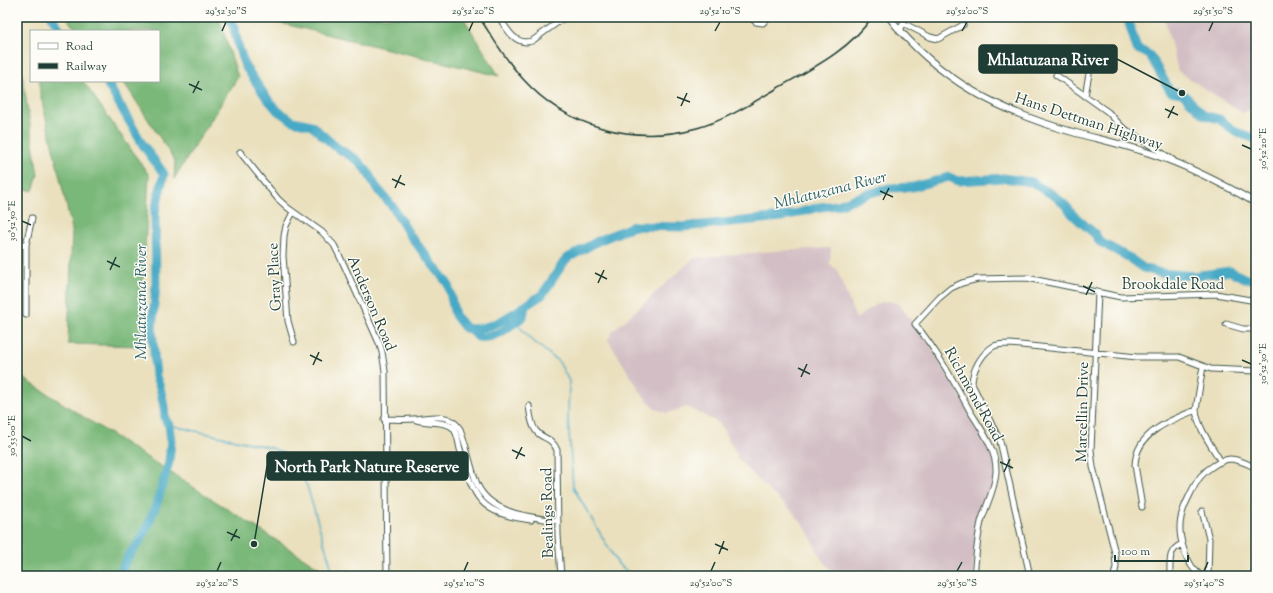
<svg xmlns="http://www.w3.org/2000/svg" width="1273" height="593" viewBox="0 0 1273 593" font-family="'Sorts Mill Goudy',serif">
<style>
.industrial{fill:#d2bec4}
.forest{fill:#7ab879;stroke:#4c7a56}
.lines{fill:none;stroke-linecap:round;stroke-linejoin:round}
.stream{stroke:#46a9c5;stroke-width:1.5}
.river{stroke:#46a9c5;stroke-width:9}
.minor-casing{stroke:#3d5549;stroke-width:7}
.tertiary-casing{stroke:#3d5549;stroke-width:8}
.minor{stroke:#fff;stroke-width:5}
.tertiary{stroke:#fff;stroke-width:6}
.rail{stroke:#1f3d34;stroke-width:1.5}
.ticks{fill:none;stroke:#1f3d34;stroke-width:1.5}
.labels{text-anchor:middle;stroke-width:3;stroke-linejoin:round;paint-order:stroke}
.street-label{font-size:15px;fill:#1f3d34;stroke:#fdfcf7}
.water-label{font-size:16px;font-style:italic;fill:#2d6367;stroke:#fdfcf7}
.leader{fill:none;stroke:#1f3d34;stroke-width:1.5}
.callout-dot{fill:#1f3d34;stroke:#fdfcf7;stroke-width:1.5}
.callout{fill:#1f3d34;stroke:#1f3d34;stroke-width:1.5}
.callout-label{font-size:16px;text-anchor:middle;font-weight:bold;fill:#fff}
.neatline{fill:none;stroke:#1f3d34;stroke-width:1.5}
.ticks-label{font-size:10px;text-anchor:middle;fill:#1f3d34}
</style>
<rect width="100%" height="100%" fill="#fdfcf7"/>
<filter id="ink" filterUnits="userSpaceOnUse"><feTurbulence type="fractalNoise" baseFrequency=".025" numOctaves="2"/><feDisplacementMap in="SourceGraphic" scale="8" xChannelSelector="R" yChannelSelector="G"/><feConvolveMatrix kernelMatrix="1 2 1 2 8 2 1 2 1" color-interpolation-filters="sRGB"/></filter>
<filter id="wash" filterUnits="userSpaceOnUse"><feTurbulence type="fractalNoise" baseFrequency=".012" numOctaves="4" result="noise"/><feDisplacementMap in="SourceGraphic" scale="16" xChannelSelector="R" yChannelSelector="G"/><feGaussianBlur stdDeviation="0.9" result="paint"/><feColorMatrix in="noise" values="0 0 0 0 0 0 0 0 0 0 0 0 0 0 0 0 0 1.4 0 .05"/><feComposite in="paint" operator="in"/></filter>
<g filter="url(#wash)">
<rect width="100%" height="100%" fill="#eae0be"/>
<path class="industrial" d="M1164,17H1256V108L1242,113L1178,71Z
M831,248L830,264L837,270L856,319L876,304L887,301L898,303L931,347L982,431L995,461L994,479L977,534L973,576H837L822,560L806,528L790,509L767,489L737,458V454L719,423L687,407L667,413L655,409L642,394L608,340L612,332L694,258L775,251Z"/>
<path class="forest" d="M66,17H217L220,21L238,77L174,179L175,161L123,81H159V31H79L71,24Z
M255,17H463L499,76Z
M17,43L38,175L33,191L17,187Z
M39,81H83L149,175L140,346L68,344L72,229L40,93Z
M23,378L332,576H17V389Z"/>
<g class="lines">
<path class="stream" d="M515,322L533,341L559,362L569,381L568,418L573,487L618,564L633,576
M169,425L272,448L290,456L307,486L334,576"/>
<path class="river" d="M52,17L61,31
M231,17L239,48L245,66L266,97L278,111L293,121L311,125L336,147L357,160L367,171L376,187L393,207L409,234L448,284L455,315L465,328L471,329L478,337C495,340 509,326 523,317L525,306L542,295L566,259L598,241L634,226L682,227L782,217L820,207L838,205L867,194L889,188L913,187L949,177L958,181L1004,178L1031,182L1055,196L1067,207L1073,215L1095,234L1100,242L1128,257L1143,268L1161,273L1194,276L1230,271L1246,279H1256
M1127,17L1137,49C1145,52 1152,55 1155,64L1170,91L1182,93L1204,115L1219,119L1236,132L1256,139
M106,81L143,145L164,174L155,211L156,285L152,329L156,377L160,387L164,407L165,419L169,425L171,441L169,462L158,500L149,523L140,541L127,558L119,576
M471,329C492,329 508,317 525,306"/>
</g>
</g>
<g filter="url(#ink)">
<g class="lines">
<defs>
<path id="minor" d="M499,17C507,29 515,46 532,41L565,17
M750,17L756,22L763,23L768,17
M900,32L903,23L930,37L938,39L963,25
M1056,75L1108,112L1122,127L1173,160
M1085,96L1092,57
M240,152L278,199L288,208L322,232L334,245L344,265L380,345L382,352L385,371L387,576
M293,212L286,226L284,236L283,256L288,321L294,342
M17,246L26,245
M1098,293L1091,450L1093,467L1115,553L1116,567L1114,576
M26,315V245L32,218
M1226,324L1243,329H1256
M1203,366L1196,410C1198,429 1212,446 1221,462
M529,406C530,414 531,425 536,431C543,440 551,436 557,450L558,535L561,576
M384,419C394,419 404,420 413,419C430,418 449,411 460,429C467,447 470,466 477,484C490,514 530,517 558,521
M416,420C426,424 443,420 452,427C458,432 458,442 460,449C474,497 477,513 531,520
M1142,507L1135,465C1136,433 1170,420 1196,410
M1202,511L1209,539L1208,576
M1170,574C1170,561 1168,550 1182,544
M974,576C976,558 977,539 981,522C986,505 995,490 996,472C997,450 981,429 970,411C953,380 937,351 915,324L939,298L951,288L962,283L978,279L1027,278L1121,297L1216,294L1256,301
M1030,576L1000,441L972,384C972,370 982,353 994,346C999,344 1005,344 1010,344L1137,357H1179L1211,369L1256,371
M1202,576C1186,567 1177,535 1181,518C1182,509 1195,483 1201,476C1207,469 1220,460 1230,459C1239,459 1248,464 1256,468
M1252,576L1256,571"/>
<path id="tertiary" d="M889,17C938,80 1000,112 1076,133C1102,140 1129,146 1155,155C1191,167 1223,184 1256,203"/>
</defs>
<use href="#minor" class="minor-casing"/>
<use href="#tertiary" class="tertiary-casing"/>
<use href="#minor" class="minor"/>
<use href="#tertiary" class="tertiary"/>
<path class="rail" d="M479,17C493,38 506,61 523,79C567,128 634,145 697,128C726,120 751,104 776,89C811,69 849,51 872,17"/>
</g>
</g>
<path class="ticks" d="M222,31L226,22M469,31L473,22M715,31L720,22M962,31L967,22M1209,31L1213,22M189,84L202,90M193,93L199,81M677,97L690,102M681,106L687,93M1165,109L1178,115M1168,118L1174,106M1242,145L1251,149M392,179L405,185M395,188L401,175M880,191L893,197M883,200L889,188M22,221L31,225M107,261L120,267M110,270L116,257M595,273L607,279M598,283L604,270M1083,286L1095,292M1086,295L1092,282M310,355L322,361M1242,360L1251,364M313,365L319,352M798,368L810,374M801,377L807,364M22,436L31,441M512,450L525,456M516,459L522,447M1000,462L1013,468M1004,472L1010,459M227,532L240,538M231,541L237,529M715,544L728,550M719,554L724,541M217,571L221,562M464,571L468,562M711,571L715,562M957,571L962,562M1204,571L1208,562"/>
<g class="labels">
<g class="street-label">
<text transform="translate(1089 121) rotate(18)" y="5">Hans Dettman Highway</text>
<text transform="translate(274 277) rotate(-93)" y="5">Gray Place</text>
<text x="1173" y="289">Brookdale Road</text>
<text transform="translate(372 303) rotate(67)" y="5">Anderson Road</text>
<text transform="translate(974 394) rotate(61)" y="5">Richmond Road</text>
<text transform="translate(1082 412) rotate(-89)" y="5">Marcellin Drive</text>
<text transform="translate(547 513) rotate(-91)" y="5">Bealings Road</text>
</g>
<g class="water-label">
<text transform="translate(830 189) rotate(-14)" y="6">Mhlatuzana River</text>
<text transform="translate(140 302) rotate(-90)" y="6">Mhlatuzana River</text>
</g>
</g>
<path class="leader" d="M1182 93L1117 59M254 544L267 466"/>
<g class="callout-dot">
<circle cx="1182" cy="93" r="4"/>
<circle cx="254" cy="544" r="4"/>
</g>
<g class="callout">
<rect x="979" y="45" width="138" height="28" rx="4"/>
<rect x="267" y="452" width="201" height="28" rx="4"/>
</g>
<g class="callout-label">
<text x="1048" y="65">Mhlatuzana River</text>
<text x="367" y="472">North Park Nature Reserve</text>
</g>
<rect width="1273" height="593" fill="none" stroke="#fdfcf7" stroke-width="44"/>
<rect x="30" y="30" width="130" height="52" fill="#fdfcf7" stroke="#a4b0a9"/>
<rect x="38" y="43" width="20" height="6" fill="#ffffff" stroke="#a4b0a9"/>
<text x="66" y="50" font-size="12" fill="#1f3d34">Road</text>
<rect x="38" y="63" width="20" height="6" fill="#1f3d34" stroke="#a4b0a9"/>
<text x="66" y="70" font-size="12" fill="#1f3d34">Railway</text>
<path d="M1115 555v6h73v-6" fill="none" stroke="#1f3d34" stroke-width="2"/>
<text x="1121" y="555" font-size="12" fill="#1f3d34" stroke="#fdfcf7" stroke-width="3" paint-order="stroke">100 m</text>
<rect x="22" y="22" width="1229" height="549" class="neatline"/>
<g class="ticks-label">
<text x="226" y="14">29°52'30"S</text>
<text x="473" y="14">29°52'20"S</text>
<text x="720" y="14">29°52'10"S</text>
<text x="967" y="14">29°52'00"S</text>
<text x="1213" y="14">29°51'50"S</text>
<text transform="translate(1262 149) rotate(-90)" y="4">30°52'20"E</text>
<text transform="translate(11 221) rotate(-90)" y="4">30°52'50"E</text>
<text transform="translate(1262 364) rotate(-90)" y="4">30°52'30"E</text>
<text transform="translate(11 436) rotate(-90)" y="4">30°53'00"E</text>
<text x="217" y="586">29°52'20"S</text>
<text x="464" y="586">29°52'10"S</text>
<text x="711" y="586">29°52'00"S</text>
<text x="957" y="586">29°51'50"S</text>
<text x="1204" y="586">29°51'40"S</text>
</g>
</svg>
